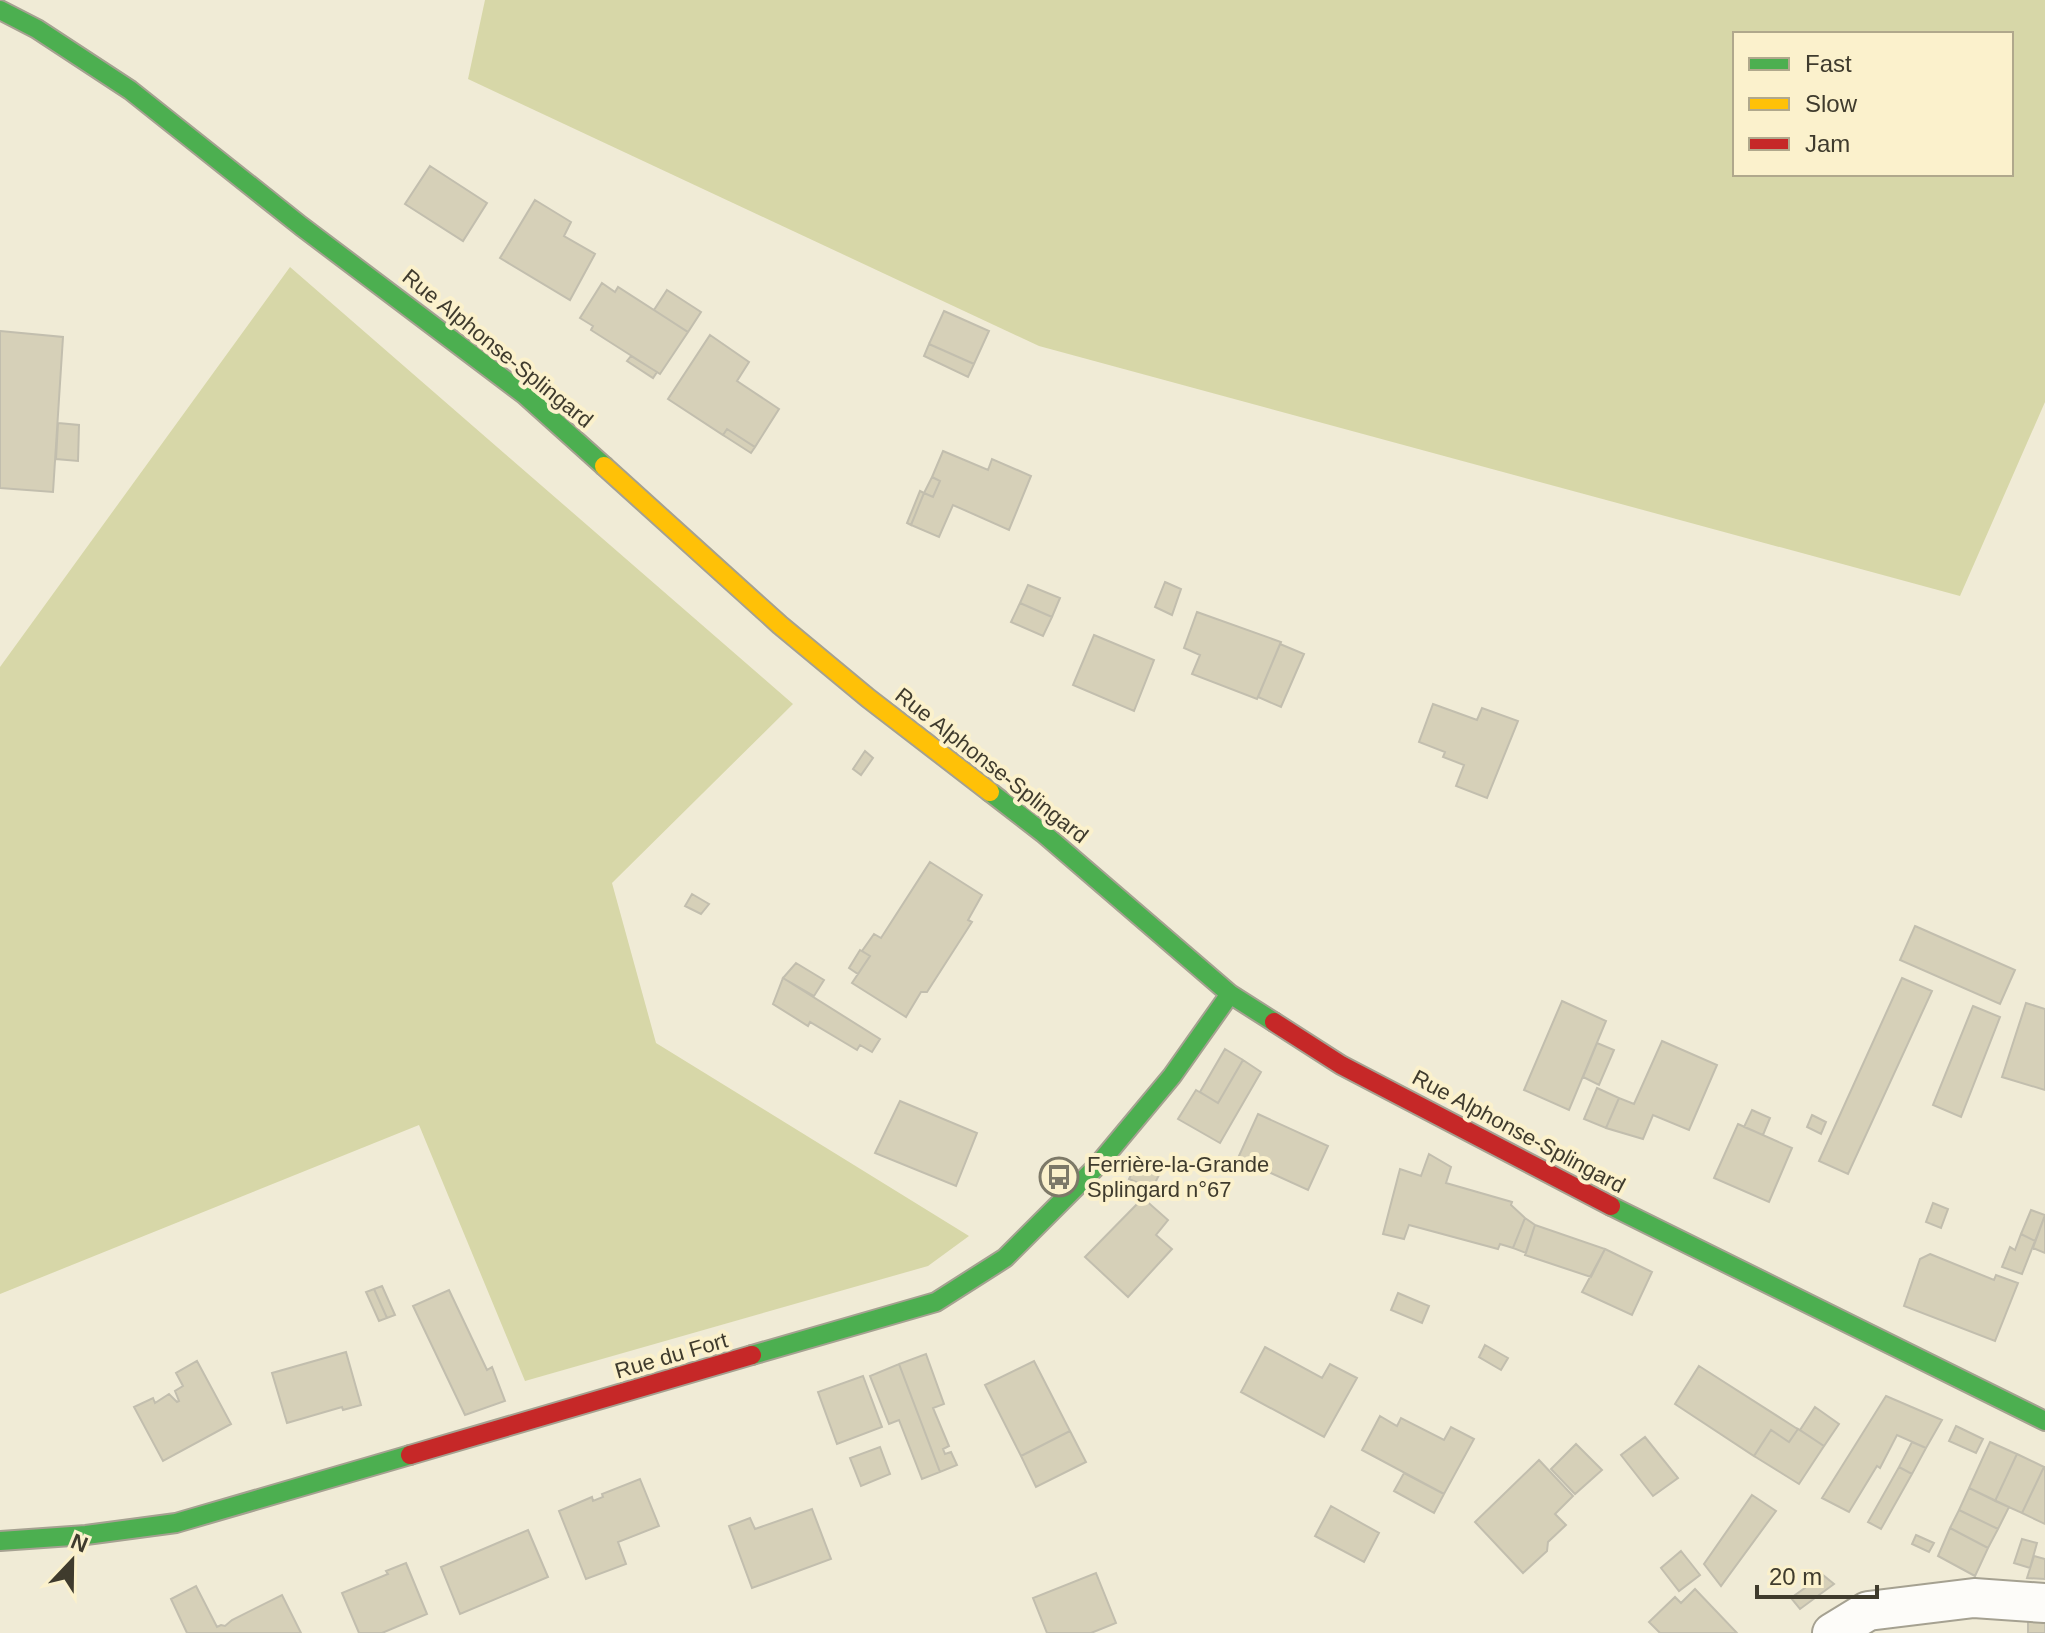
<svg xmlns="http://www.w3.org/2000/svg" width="2045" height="1633" viewBox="0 0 2045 1633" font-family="Arial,sans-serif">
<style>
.green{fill:#d7d7a8;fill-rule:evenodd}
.building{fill:#d6d0b8;stroke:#c2beae;stroke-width:2}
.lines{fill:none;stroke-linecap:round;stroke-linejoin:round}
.street-casing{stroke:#a5a191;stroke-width:42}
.fast-casing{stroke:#a5a191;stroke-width:22}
.slow-casing{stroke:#a5a191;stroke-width:22}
.jam-casing{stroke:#a5a191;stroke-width:22}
.street{stroke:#fdfcf9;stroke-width:38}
.fast{stroke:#4caf50;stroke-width:18}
.slow{stroke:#ffc107;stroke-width:18}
.jam{stroke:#c62828;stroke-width:18}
.labels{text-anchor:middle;stroke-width:8;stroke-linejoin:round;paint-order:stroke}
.street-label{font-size:22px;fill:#3f3b2d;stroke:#fbf1cc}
.poi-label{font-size:22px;fill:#3f3b2d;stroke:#fbf1cc;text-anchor:start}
</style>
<rect width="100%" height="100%" fill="#f0ebd6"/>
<path class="green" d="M485,0H2045V402L1960,596L1039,346L468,79ZM2011,34V174H1735V34Z
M290,267L793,704L612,883L656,1043L969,1236L928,1266L525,1381L419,1125L0,1294V667Z"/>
<path class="building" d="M430,166L487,203L463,241L405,204Z
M535,200L571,222L564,236L595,254L570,300L500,258Z
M602,283L615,292L618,287L688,332L660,374L591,330L593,326L580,318Z
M667,290L701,312L688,332L654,310Z
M944,311L989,331L974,364L929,344Z
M0,331L63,337L53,492L0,488Z
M710,335L749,362L737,381L779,409L755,447L727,429L723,435L668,399Z
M929,344L974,364L968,377L924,356Z
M631,356L657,372L653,378L627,361Z
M58,423L79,425L78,461L56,459Z
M727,429L755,447L751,453L723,435Z
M943,451L988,470L992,459L1031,476L1009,530L953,505L939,537L911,525L924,493L933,497L940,481L932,477Z
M932,477L940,481L933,497L924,493Z
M920,491L924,493L911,525L907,523Z
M1165,582L1181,589L1172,615L1155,607Z
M1028,585L1060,598L1052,617L1020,603Z
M1020,603L1052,617L1043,636L1011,622Z
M1197,612L1281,642L1257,699L1192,674L1200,655L1184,648Z
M1094,635L1154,660L1134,711L1073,685Z
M1280,644L1304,654L1281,707L1258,697Z
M1433,704L1477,720L1482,708L1518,721L1487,798L1456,786L1464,765L1443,757L1445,752L1419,742Z
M865,751L873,758L861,775L853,769Z
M930,862L982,895L968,920L972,922L927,992H921L906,1017L852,983L870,956L862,951L874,934L881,938Z
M692,894L709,904L701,914L685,906Z
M1915,926L2015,970L2000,1004L1900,960Z
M860,950L870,956L858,974L849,968Z
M796,963L824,980L814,996L783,978Z
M783,978L880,1039L872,1052L860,1045L857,1050L810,1022L808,1026L773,1004Z
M1902,978L1932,991L1848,1174L1819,1161Z
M1562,1001L1606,1021L1569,1110L1524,1090Z
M2026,1003L2045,1009V1090L2002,1077Z
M1973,1006L2000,1017L1961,1117L1933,1105Z
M1662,1041L1717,1065L1689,1130L1653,1115L1643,1139L1606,1128L1619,1098L1634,1104Z
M1597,1043L1614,1050L1599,1085L1583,1077Z
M1225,1049L1243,1060L1218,1103L1200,1092Z
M1243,1060L1261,1072L1220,1143L1178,1119L1196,1090L1218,1103Z
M1597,1088L1619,1098L1606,1128L1584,1119Z
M900,1101L977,1133L956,1186L875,1153Z
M1752,1110L1770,1118L1763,1135L1744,1127Z
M1258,1114L1328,1146L1308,1190L1238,1158Z
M1812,1115L1826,1122L1821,1134L1807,1127Z
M1738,1124L1792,1148L1769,1202L1714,1178Z
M1429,1154L1451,1167L1446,1183L1512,1202L1511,1205L1525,1218L1513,1248L1500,1244L1498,1249L1409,1225L1404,1239L1383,1234L1400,1169L1421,1176Z
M1138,1160L1161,1171L1152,1189L1129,1179Z
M1143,1198L1168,1220L1156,1235L1172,1249L1128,1297L1085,1257Z
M1933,1203L1948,1209L1941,1228L1926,1222Z
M2031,1210L2045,1215L2035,1241L2021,1234Z
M1525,1218L1535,1225L1526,1253L1513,1248Z
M2044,1218H2045V1253L2033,1248Z
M1535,1225L1605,1249L1591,1277L1525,1255Z
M2021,1234L2035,1241L2022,1274L2002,1267L2010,1247L2015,1250Z
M1605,1249L1652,1272L1632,1315L1582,1292Z
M1930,1254L1994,1280L1996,1275L2018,1283L1995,1341L1904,1306L1920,1259Z
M382,1286L395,1315L387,1318L374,1289Z
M374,1289L387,1318L379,1321L366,1292Z
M449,1290L487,1370L492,1367L505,1401L465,1415L413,1306Z
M1398,1293L1429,1306L1422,1323L1391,1310Z
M1485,1345L1508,1358L1501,1370L1479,1357Z
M1265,1347L1322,1378L1330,1364L1357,1378L1324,1437L1241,1392Z
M346,1352L361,1405L343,1410L342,1407L287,1423L272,1373Z
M926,1354L944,1404L933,1408L949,1446L943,1449L945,1454L951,1452L957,1465L940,1472L899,1364Z
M197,1361L231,1424L163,1461L134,1407L153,1398L155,1403L169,1394L177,1402L179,1401L175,1391L183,1386L176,1373Z
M1034,1361L1070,1431L1021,1456L985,1385Z
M899,1364L940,1472L922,1479L899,1420L889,1424L870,1376Z
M1699,1366L1796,1428L1798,1429L1789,1442L1771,1430L1754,1456L1675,1404Z
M863,1376L882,1427L837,1444L818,1392Z
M1886,1396L1942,1420L1926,1448L1897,1435L1880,1468L1877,1466L1849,1512L1822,1498Z
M1815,1407L1839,1424L1824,1446L1800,1430Z
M1380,1416L1397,1426L1401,1418L1444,1440L1451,1427L1474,1439L1444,1494L1362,1450Z
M1956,1426L1983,1439L1976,1453L1949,1441Z
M1798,1429L1824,1446L1799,1484L1754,1456L1771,1430L1789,1442Z
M1070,1431L1086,1462L1036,1487L1021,1456Z
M1645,1437L1678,1478L1653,1496L1621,1455Z
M1912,1442L1926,1448L1912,1474L1899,1467Z
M1990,1442L2017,1454L1995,1501L1969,1488Z
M1576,1444L1602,1470L1575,1494L1551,1469Z
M880,1447L890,1474L861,1486L850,1458Z
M2017,1454L2044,1467L2022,1513L1995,1501Z
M1539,1460L1573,1496L1555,1514L1566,1525L1548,1542L1547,1551L1523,1573L1475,1522Z
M1899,1467L1912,1474L1881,1529L1868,1522Z
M2044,1467H2045V1524L2022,1513Z
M1404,1473L1444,1494L1434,1513L1394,1491Z
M640,1479L659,1526L618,1542L626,1564L586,1579L559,1511L592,1497L593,1501L603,1497L602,1494Z
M1969,1488L2009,1507L1998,1529L1959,1510Z
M1752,1495L1776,1511L1721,1586L1704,1564Z
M1331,1506L1379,1533L1364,1562L1315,1536Z
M812,1509L831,1559L752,1588L729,1526L750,1518L755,1529Z
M1959,1510L1998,1529L1988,1548L1950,1528Z
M1950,1528L1988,1548L1975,1576L1938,1556Z
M528,1530L548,1577L460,1614L441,1567Z
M1916,1535L1934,1543L1929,1552L1912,1544Z
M2022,1539L2037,1543L2030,1568L2014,1563Z
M1681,1551L1700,1575L1679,1591L1661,1568Z
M2034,1556L2045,1559V1579L2027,1578Z
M406,1563L427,1614L382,1633H359L342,1593L388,1574L386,1571Z
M1096,1573L1116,1623L1091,1633H1047L1033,1598Z
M1823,1575L1834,1584L1800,1609L1791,1598Z
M196,1586L217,1627L221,1625L225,1626L232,1620L282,1595L301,1633H187L171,1599Z
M1695,1589L1737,1633H1660L1649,1622L1675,1597L1681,1603Z
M2028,1619L2045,1623V1633H2028Z"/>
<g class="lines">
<defs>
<path id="street" d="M1832,1633L1868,1611L1974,1598L2045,1603"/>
<path id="fast" d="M0,10L37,29L130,90L301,226L525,395L604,466
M990,792L1043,833L1230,994L1274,1022
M1611,1206L2045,1421
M752,1355L936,1302L1005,1258L1097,1166L1172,1076L1230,994
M0,1541L86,1535L176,1523L410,1455"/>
<path id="slow" d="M604,466L780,625L868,698L990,792"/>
<path id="jam" d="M1274,1022L1341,1065L1611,1206
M410,1455L752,1355"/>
</defs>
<use href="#street" class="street-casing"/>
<use href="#fast" class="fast-casing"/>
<use href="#slow" class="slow-casing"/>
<use href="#jam" class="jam-casing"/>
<use href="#street" class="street"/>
<use href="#fast" class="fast"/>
<use href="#slow" class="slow"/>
<use href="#jam" class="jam"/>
</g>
<defs>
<symbol id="bus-ring" viewBox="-11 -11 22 22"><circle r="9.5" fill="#fbf1cc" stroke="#7d7968" stroke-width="1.5"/><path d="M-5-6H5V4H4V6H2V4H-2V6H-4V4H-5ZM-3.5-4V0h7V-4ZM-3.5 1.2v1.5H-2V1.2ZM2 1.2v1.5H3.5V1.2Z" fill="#7d7968"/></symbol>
</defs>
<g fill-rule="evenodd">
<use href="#bus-ring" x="1037" y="1155" width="44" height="44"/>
</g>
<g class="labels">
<g class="street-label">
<text transform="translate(498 348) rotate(39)" y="8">Rue Alphonse-Splingard</text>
<text transform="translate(992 765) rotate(38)" y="8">Rue Alphonse-Splingard</text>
<text transform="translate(1519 1131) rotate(28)" y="8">Rue Alphonse-Splingard</text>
<text transform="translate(671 1355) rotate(-16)" y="8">Rue du Fort</text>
</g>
<g class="poi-label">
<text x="1087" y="1172">Ferrière-la-Grande<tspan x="1087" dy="25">Splingard n°67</tspan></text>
</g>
</g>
<rect x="1733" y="32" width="280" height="144" fill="#fbf1cc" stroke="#b0a88c" stroke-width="2"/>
<rect x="1749" y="58" width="40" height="12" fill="#4caf50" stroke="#b0a88c" stroke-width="2"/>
<text x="1805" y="72" font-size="24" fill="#3f3b2d">Fast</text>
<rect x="1749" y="98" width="40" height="12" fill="#ffc107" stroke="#b0a88c" stroke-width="2"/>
<text x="1805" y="112" font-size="24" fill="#3f3b2d">Slow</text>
<rect x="1749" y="138" width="40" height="12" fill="#c62828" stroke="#b0a88c" stroke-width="2"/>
<text x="1805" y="152" font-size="24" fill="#3f3b2d">Jam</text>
<g transform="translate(72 1561) rotate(22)" stroke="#fbf1cc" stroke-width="6" paint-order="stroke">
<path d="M0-6L14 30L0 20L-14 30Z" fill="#3f3b2d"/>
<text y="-12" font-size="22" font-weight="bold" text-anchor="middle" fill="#3f3b2d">N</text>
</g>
<path d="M1757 1585v12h120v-12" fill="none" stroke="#3f3b2d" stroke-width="4"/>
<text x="1769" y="1585" font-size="24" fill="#3f3b2d" stroke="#fbf1cc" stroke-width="6" paint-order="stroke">20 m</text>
</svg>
